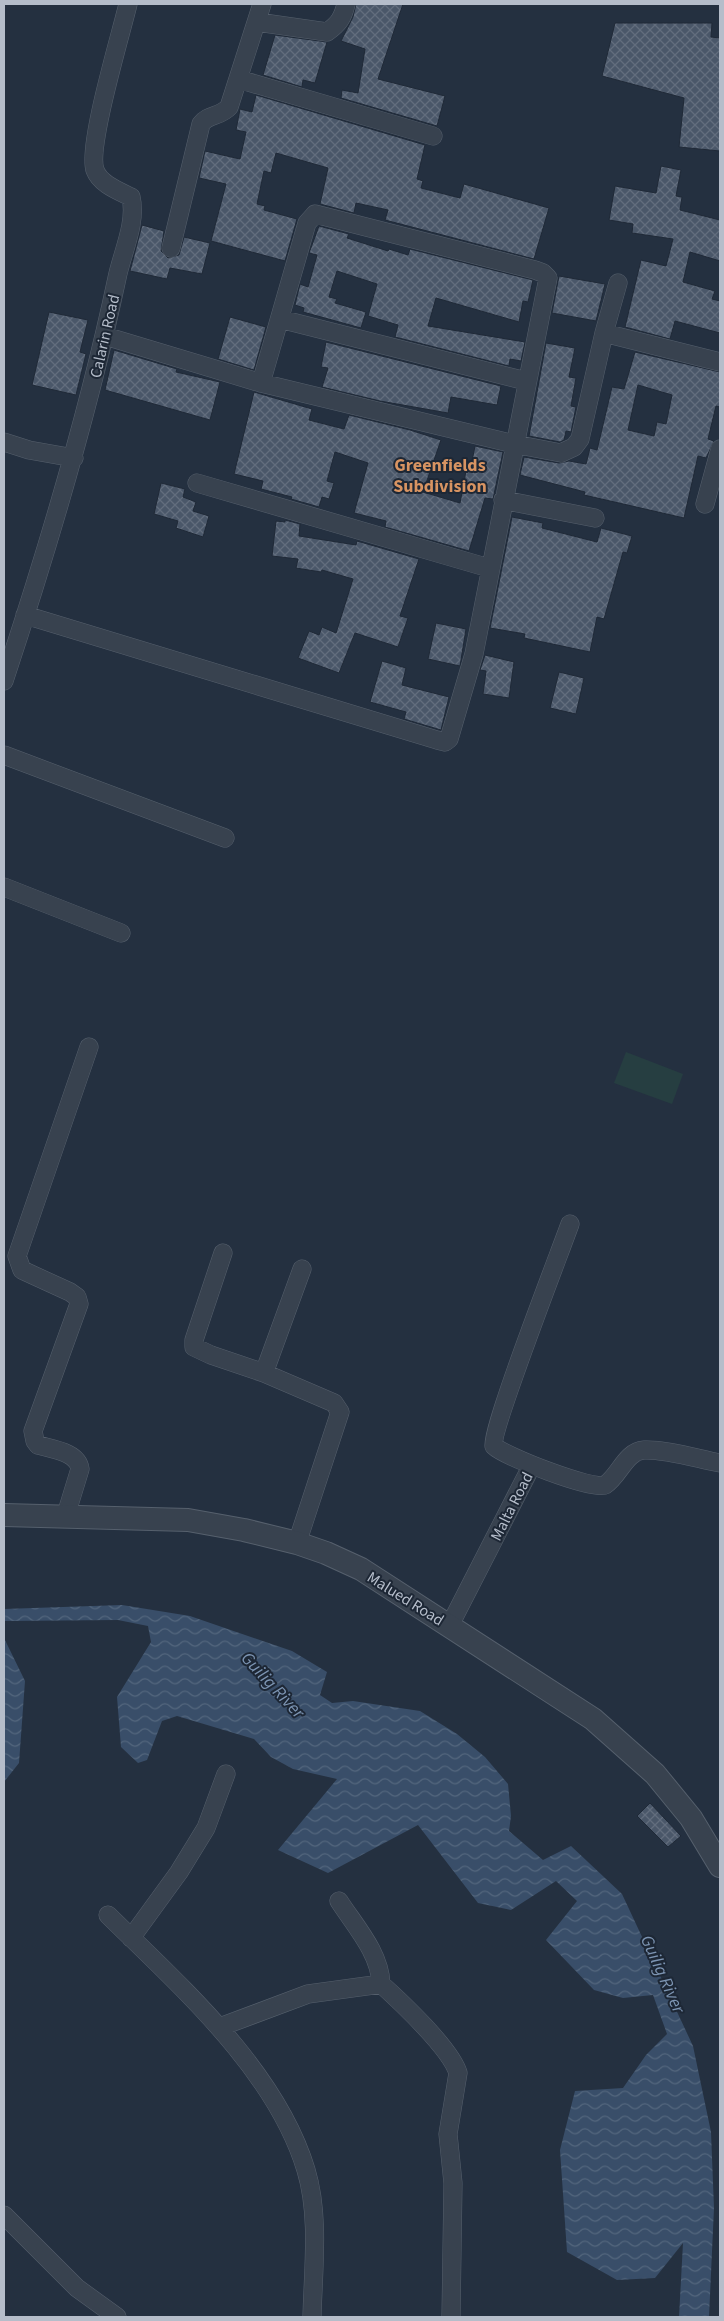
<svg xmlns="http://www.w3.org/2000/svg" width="724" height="2321" viewBox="0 0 724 2321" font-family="'Source Sans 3',sans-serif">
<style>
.grass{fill:#263e41}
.water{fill:url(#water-waves)}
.building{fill:url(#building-cross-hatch);stroke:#1f2937;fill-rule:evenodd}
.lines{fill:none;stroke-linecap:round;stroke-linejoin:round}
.minor-casing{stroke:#56606d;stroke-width:19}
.tertiary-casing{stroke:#56606d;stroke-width:24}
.minor{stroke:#38424f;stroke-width:18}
.tertiary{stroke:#38424f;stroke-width:22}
.labels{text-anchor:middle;stroke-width:4;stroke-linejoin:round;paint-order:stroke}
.street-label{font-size:16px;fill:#b5bdca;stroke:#1d2735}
.neighbourhood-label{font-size:18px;font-weight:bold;fill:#d89462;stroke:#1d2735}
.water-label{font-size:18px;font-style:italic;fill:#7c94b2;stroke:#1d2735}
</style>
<defs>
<pattern id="water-waves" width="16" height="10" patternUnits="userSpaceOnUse" patternTransform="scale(1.25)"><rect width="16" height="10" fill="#394e69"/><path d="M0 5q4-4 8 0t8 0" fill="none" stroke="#53667d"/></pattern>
<pattern id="building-cross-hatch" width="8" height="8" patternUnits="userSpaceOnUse" patternTransform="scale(1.25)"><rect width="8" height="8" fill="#4a5769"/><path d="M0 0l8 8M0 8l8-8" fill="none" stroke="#626d7d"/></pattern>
</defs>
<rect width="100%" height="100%" fill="#243040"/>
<path class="grass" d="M626,1052L683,1074L672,1104L614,1083Z"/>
<path class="water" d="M122,1605L190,1616L292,1651L327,1672L320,1695L332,1703L353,1701L420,1711L457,1734L485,1757L508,1784L511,1816L509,1831L543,1860L571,1846L622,1894L693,2046L711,2132L714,2208L709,2317H679L683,2243L655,2278L617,2280L567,2252L560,2150L575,2091L623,2088L646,2055L667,2034L653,1995L623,1998L594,1990L546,1940L577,1901L556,1881L511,1910L478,1903L418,1825L328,1873L278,1850L337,1779L293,1769L271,1757L254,1739L177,1716L162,1721L147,1760L138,1763L121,1747L117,1697L151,1642L148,1626L118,1620L4,1621V1609Z
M4,1638L25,1681L19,1763L4,1782Z"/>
<path class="building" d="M356,4H403L378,79L445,96L437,126L341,98L342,90L358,93L365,49L341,41L353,17Z
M615,23H712L711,37L720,38V151L679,147L684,98L602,76Z
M275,35L327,42L315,83L303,80L302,87L263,75Z
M256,95L425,145L417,179L423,181L421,188L460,198L464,184L549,208L534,259L385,220L388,210L356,203L354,213L320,204L328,168L276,153L271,173L264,171L257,204L265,206L264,210L297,219L285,261L211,241L226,184L199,178L205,151L240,159L246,132L236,130L240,109L252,112Z
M661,166L681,170L676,196L682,197L680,210L720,220V261L690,252L683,282L715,291L712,299L720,301V333L675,321L670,339L625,327L641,260L666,266L673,239L632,233L633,224L609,220L615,186L656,193Z
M142,225L164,231L161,251L168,258L179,255L184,237L210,243L202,274L170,268L167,279L130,271Z
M319,226L349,234L347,238L388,251L389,249L408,255L410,249L533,280L528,302L523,301L519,322L436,298L428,326L525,342L521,361L510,359L509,366L395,337L398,325L368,316L377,284L337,271L329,297L337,299L335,303L366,312L361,328L303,312L304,308L295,305L300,284L308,287L317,255L309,253Z
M559,276L605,284L596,321L552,313Z
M49,312L88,320L80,352L86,354L76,395L32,385Z
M230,317L266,327L254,370L218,359Z
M326,342L501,386L497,405L451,397L448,413L380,401L322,387L328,368L321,367Z
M546,343L575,348L569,377L576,378L571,406L576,407L571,432L566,431L564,440L560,442L529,436Z
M114,350L177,369L176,372L220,382L210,420L105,390Z
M635,352L720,372V407L716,406L708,439L714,441L706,458L698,456L684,518L584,495L585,492L520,475L524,457L559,463L569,461L586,464L590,448L597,450L612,387L624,389ZM638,385L672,395L666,424L657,422L654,436L628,430Z
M254,392L312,409L309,420L344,429L349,415L410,430L441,440L423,492L460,503L466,471H470L475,446L503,452L493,499L485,498L469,551L385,527L386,521L354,513L368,463L335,452L327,481L334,483L329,499L322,497L319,507L291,499L292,497L261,489L263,481L234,474Z
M161,483L185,489L183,497L196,502L193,511L209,516L203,537L176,528L178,521L154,514Z
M512,517L543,523L542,528L597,542L601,528L632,536L627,553L623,552L604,619L597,617L590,652L524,638L525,634L490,628Z
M285,520L300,524L299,536L356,545L357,541L419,559L400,616L408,618L398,647L355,633L339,673L298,658L309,631L319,635L322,627L336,633L353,579L322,570L321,572L296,568L298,559L272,556L276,521L285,522Z
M436,623L466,629L460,666L428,659Z
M485,655L514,662L509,698L483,694L486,671L480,670Z
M382,661L406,668L402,685L449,697L441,730L404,719L406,712L370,702Z
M559,672L584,678L576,714L550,708Z
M650,1803L681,1836L668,1847L637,1816Z"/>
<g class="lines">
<defs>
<path id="minor" d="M257,22L327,32C339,24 343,17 346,4
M238,79L433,136
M171,248L201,124C208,114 220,117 229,107L262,4
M280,319L526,381
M604,333L720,362
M105,336L261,383L514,444L561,453L574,447L580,439L604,333L618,283
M4,442L29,450L74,458
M197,483L489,568
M503,500L595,518
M705,504L720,449
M25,615L437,740L445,742L449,739L474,654L548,278L543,273L535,270L315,214L307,223L261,383
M4,681C48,548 88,415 117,278C122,253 137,223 131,197C119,191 100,184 95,170C87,146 121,34 128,4
M4,755L225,838
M4,887L121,933
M570,1224C560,1252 490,1432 494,1446C504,1456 594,1491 605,1485C619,1476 626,1451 644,1450C667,1449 698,1459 720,1463
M223,1253L194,1340V1347L211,1355L264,1373L334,1403L340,1412L297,1543
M264,1373L302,1269
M65,1518L80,1469C78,1452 52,1449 38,1445L35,1441L33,1431L79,1304L77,1297L70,1292L22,1270L17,1256L89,1047
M450,1625L532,1465
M339,1901C355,1926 380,1953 381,1984C401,2002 451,2049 458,2073L448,2134L453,2183L451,2317
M108,1915C180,1986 276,2070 306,2170C320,2216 313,2270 312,2317
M131,1938L179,1872L206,1828L226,1774
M220,2027L308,1994L381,1984
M4,2215L77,2288L117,2317"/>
<path id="tertiary" d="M4,1515L188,1520L244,1530L297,1543L326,1553L361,1569L593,1719L655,1774L691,1818L720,1866"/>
</defs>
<use href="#minor" class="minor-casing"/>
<use href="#tertiary" class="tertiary-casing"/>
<use href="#minor" class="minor"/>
<use href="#tertiary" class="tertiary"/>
</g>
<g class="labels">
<g class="street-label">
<text transform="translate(104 336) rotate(-77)" y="6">Calarin Road</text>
<text transform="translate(511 1506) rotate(-63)" y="6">Malta Road</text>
<text transform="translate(406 1598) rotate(32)" y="6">Malued Road</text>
</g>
<g class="neighbourhood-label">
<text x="440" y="471">Greenfields<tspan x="440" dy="21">Subdivision</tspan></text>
</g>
<g class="water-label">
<text transform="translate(273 1685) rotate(47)" y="6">Guilig River</text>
<text transform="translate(663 1974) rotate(66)" y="6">Guilig River</text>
</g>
</g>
<rect width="724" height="2321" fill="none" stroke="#b5bdca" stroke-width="10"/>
</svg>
